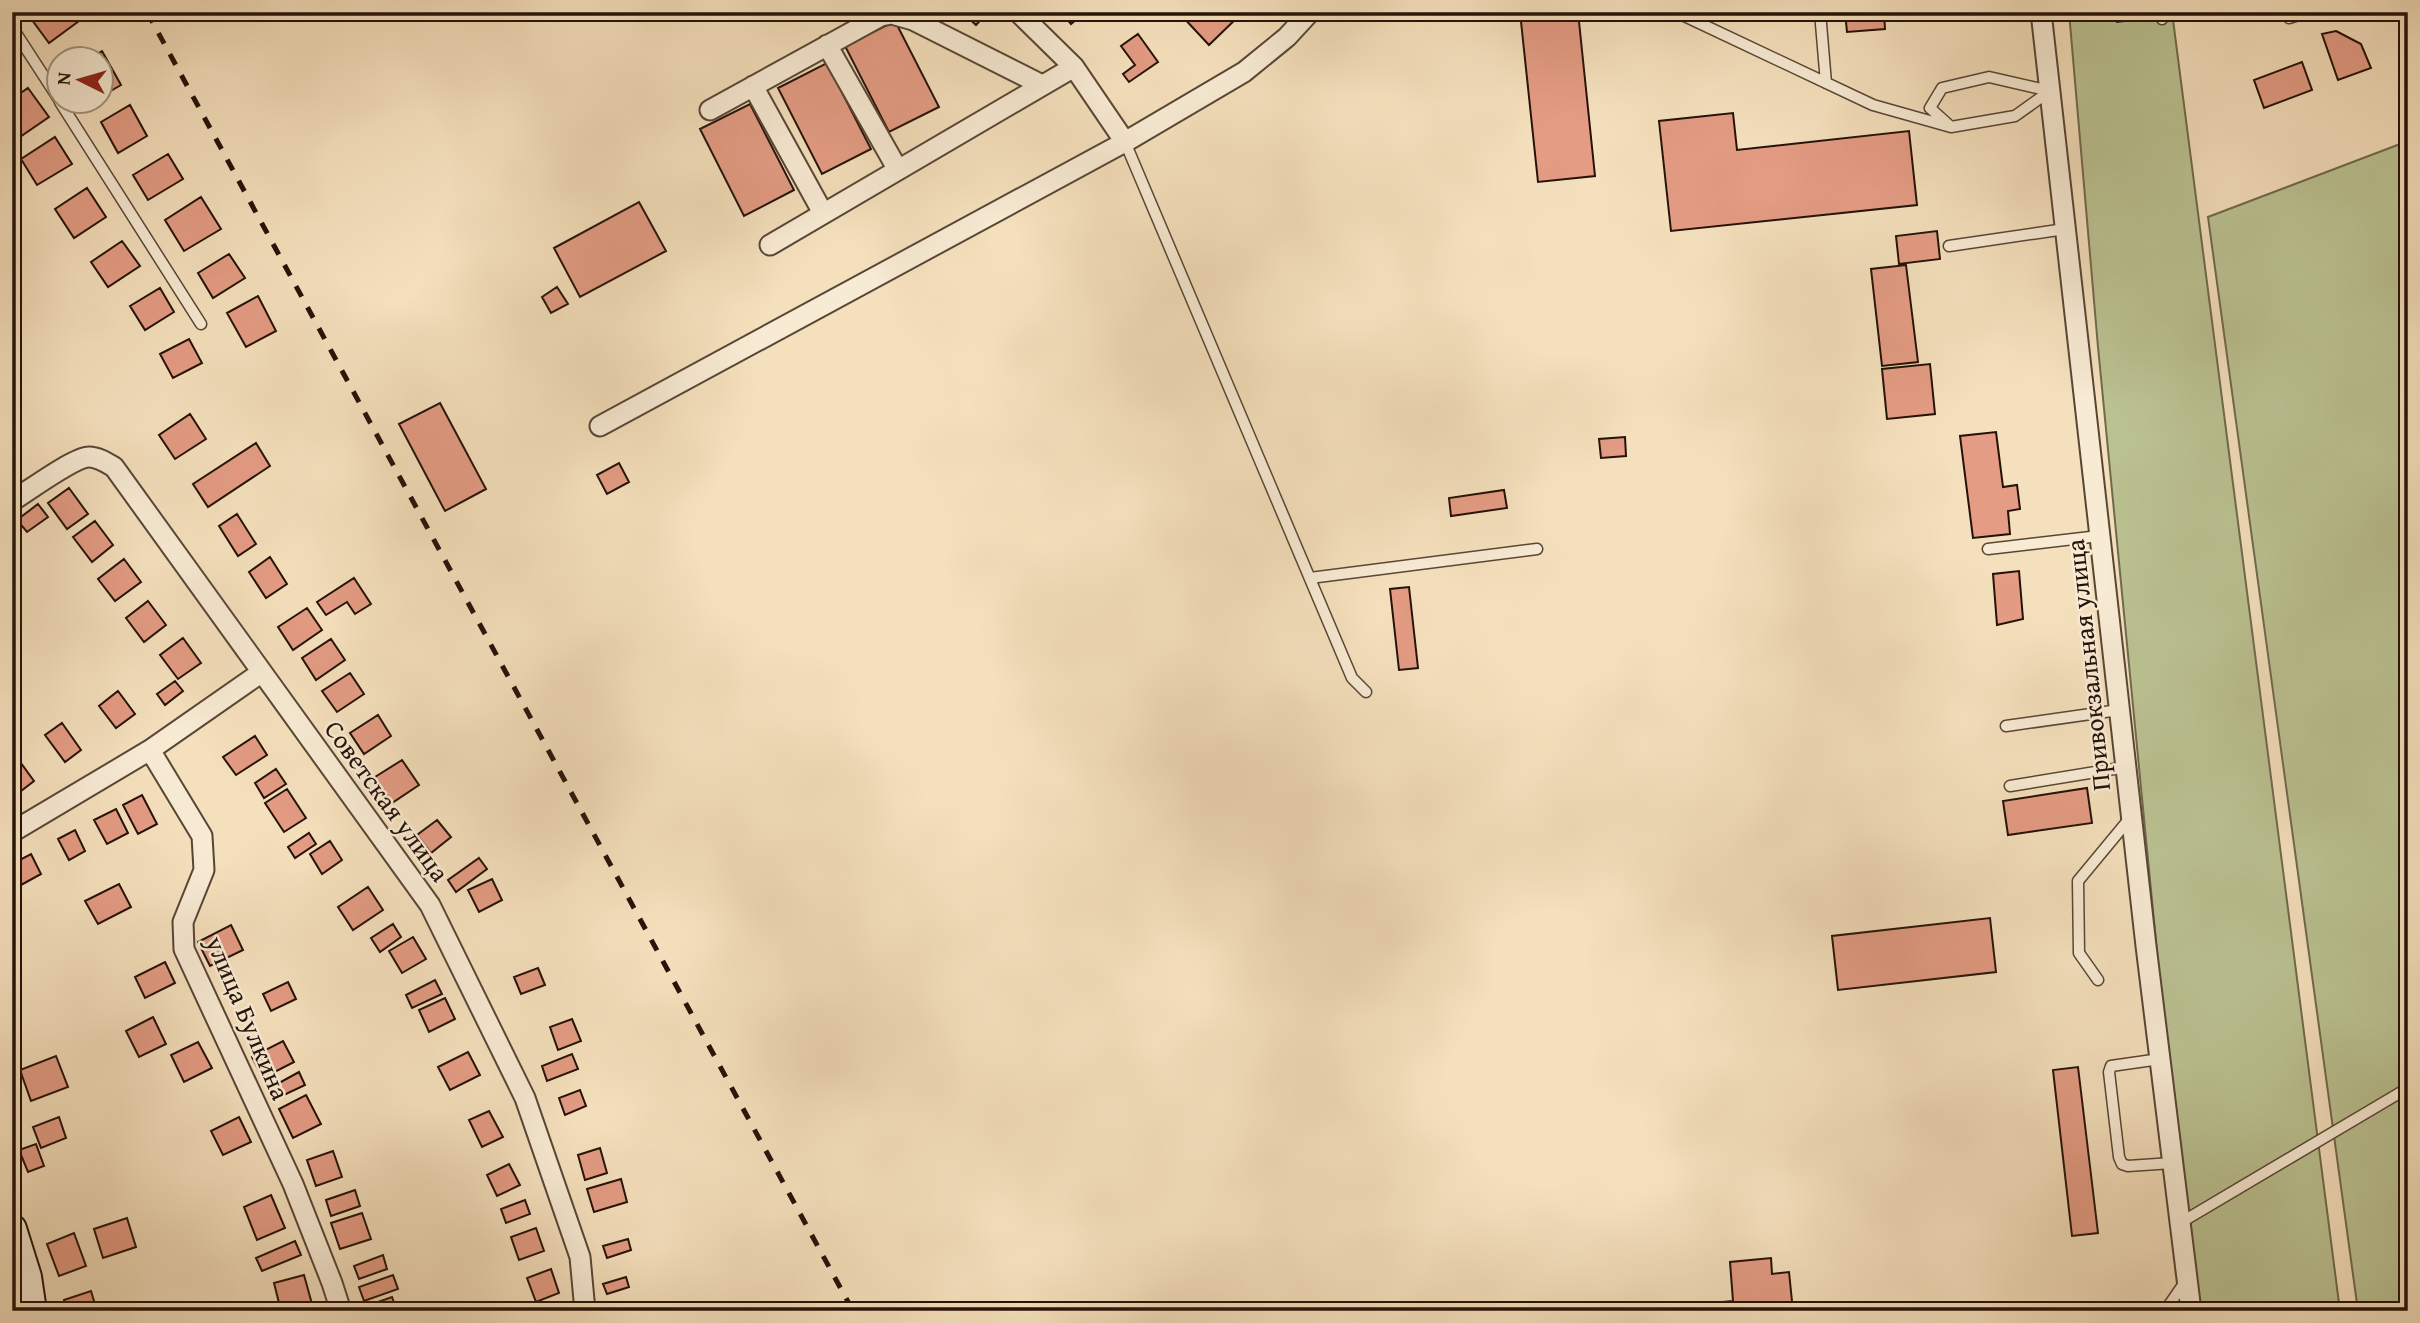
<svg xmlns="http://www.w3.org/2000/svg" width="2420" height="1323" viewBox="0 0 2420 1323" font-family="'Gentium Book Plus',serif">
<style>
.green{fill:#bbc292;stroke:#706a4d;stroke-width:2}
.building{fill:#e49c84;stroke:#241208;stroke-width:2}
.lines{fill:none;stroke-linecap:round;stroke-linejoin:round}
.lane-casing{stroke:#584635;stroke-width:13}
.street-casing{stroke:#584635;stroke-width:23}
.secondary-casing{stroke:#241208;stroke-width:32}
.lane{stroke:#f8ebd4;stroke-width:10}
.street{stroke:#f8ebd4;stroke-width:19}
.secondary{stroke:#f8ebd4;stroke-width:28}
.rail{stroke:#241208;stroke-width:5;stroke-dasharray:12 12;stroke-linecap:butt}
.labels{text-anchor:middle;stroke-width:5;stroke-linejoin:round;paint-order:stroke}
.street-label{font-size:26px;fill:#241208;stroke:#f8ebd4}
</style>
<rect width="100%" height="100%" fill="#f5e0bd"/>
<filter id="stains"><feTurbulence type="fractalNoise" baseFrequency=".00286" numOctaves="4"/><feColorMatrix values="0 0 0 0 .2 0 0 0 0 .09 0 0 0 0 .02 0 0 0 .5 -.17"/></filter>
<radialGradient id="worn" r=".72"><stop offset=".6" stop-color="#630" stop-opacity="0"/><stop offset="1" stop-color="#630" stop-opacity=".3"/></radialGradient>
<path class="green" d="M2069,12H2172L2340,1311H2194L2186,1249L2098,347Z
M2408,141V1311H2358L2208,217Z"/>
<path class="building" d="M43,12H73L79,21L49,43L32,20Z
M966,12H988L976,25L964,14Z
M1061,12H1085L1071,24Z
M1184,12H1243L1209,45L1181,15Z
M1520,12H1578L1595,176L1538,182Z
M1845,12H1884L1885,29L1847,32Z
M2116,12H2141L2142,19L2117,22Z
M895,21L939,107L889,132L845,46Z
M2336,31L2361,44L2371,68L2338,80L2322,34Z
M1138,34L1158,62L1129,82L1123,74L1135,65L1121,46Z
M102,51L121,85L102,96V60H86Z
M2302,62L2312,90L2264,108L2254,80Z
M827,63L871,149L822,174L778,88Z
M28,88L49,117L14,141L12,138V99Z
M750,104L794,190L744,216L700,129Z
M130,105L147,136L118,153L101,122Z
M1733,113L1737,150L1909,131L1917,205L1671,231L1659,121Z
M55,137L72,164L37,185L21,159Z
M168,154L183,179L148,200L133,175Z
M87,188L106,217L74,238L55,209Z
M201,197L221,229L184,251L165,220Z
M639,202L666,251L580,297L554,248Z
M1937,231L1940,259L1899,264L1896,236Z
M122,241L140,266L108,287L91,262Z
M229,254L245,278L213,298L198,273Z
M1906,265L1918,362L1882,366L1871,269Z
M557,287L568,304L551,313L542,297Z
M160,288L174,312L145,330L130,306Z
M258,296L276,331L246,347L227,313Z
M189,339L202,363L173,378L160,354Z
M1930,364L1935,414L1887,419L1882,369Z
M440,403L486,489L445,511L399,424Z
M190,414L206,439L175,459L159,435Z
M1996,432L2003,487L2017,485L2020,509L2008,511L2010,534L1973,538L1960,436Z
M1625,437L1626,456L1601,458L1599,439Z
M256,443L270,466L208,507L193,484Z
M619,463L629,482L607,494L597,475Z
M69,488L88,514L67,529L48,503Z
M1504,490L1507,508L1451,516L1449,498Z
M38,504L48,517L27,532L17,520Z
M237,514L256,544L238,556L219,526Z
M95,521L113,545L92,562L73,537Z
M270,557L287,584L266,598L249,572Z
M124,559L141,582L115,601L98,579Z
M2019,571L2023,619L1997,625L1993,574Z
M354,578L371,604L355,614L347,602L326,615L317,602Z
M1409,587L1418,668L1399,670L1390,589Z
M148,601L166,625L144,642L126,618Z
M307,608L322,630L293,650L278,627Z
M183,638L201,663L178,679L160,655Z
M331,639L345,660L316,680L302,658Z
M350,673L364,694L337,712L322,691Z
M175,681L183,691L165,705L157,694Z
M118,691L135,714L116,728L99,706Z
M378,715L391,736L364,754L350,733Z
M62,723L81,750L65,762L45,735Z
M255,736L267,755L236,775L223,757Z
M18,759L34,781L12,798V763Z
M402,760L419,785L392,803L375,777Z
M276,769L286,784L264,798L255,783Z
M2087,788L2092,823L2008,835L2003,801Z
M287,789L306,818L284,832L265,803Z
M142,795L157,824L138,834L123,805Z
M116,809L128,833L107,844L94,820Z
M437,820L451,837L431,853L417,835Z
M75,830L85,851L69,860L58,839Z
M309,833L316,844L295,858L288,847Z
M330,841L342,860L322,874L310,854Z
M31,854L41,874L21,885L12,864Z
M479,858L487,869L456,892L448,880Z
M492,879L502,900L479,912L468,890Z
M119,884L131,907L98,924L85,901Z
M368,887L383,910L353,930L338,907Z
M1990,918L1996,972L1838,990L1832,936Z
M393,924L401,937L380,952L371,938Z
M231,925L243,950L210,966L198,942Z
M413,937L426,959L402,973L389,951Z
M165,962L175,983L145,998L135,977Z
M538,968L545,985L521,994L514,977Z
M435,980L442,994L412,1008L406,995Z
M288,982L296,999L271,1011L263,994Z
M445,998L455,1019L429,1032L419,1010Z
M153,1017L166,1044L139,1057L126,1031Z
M572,1019L581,1041L558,1050L550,1027Z
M283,1041L294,1062L263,1078L252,1057Z
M198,1042L212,1068L184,1082L171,1055Z
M468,1052L480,1075L450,1090L438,1067Z
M572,1054L578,1069L547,1081L542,1066Z
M56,1056L68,1087L31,1101L20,1070Z
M2078,1067L2098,1233L2072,1236L2053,1070Z
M299,1072L305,1085L284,1095L279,1083Z
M580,1090L586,1106L565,1115L559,1098Z
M306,1095L321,1124L293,1138L279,1109Z
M489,1111L503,1137L482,1147L469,1120Z
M59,1117L66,1138L41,1148L33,1127Z
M239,1117L251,1142L223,1155L211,1131Z
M36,1144L44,1166L28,1172L19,1150Z
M600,1148L607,1173L585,1180L578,1155Z
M333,1151L342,1177L316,1186L307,1160Z
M509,1164L520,1185L497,1196L487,1175Z
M621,1179L627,1202L594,1212L587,1189Z
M355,1190L360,1206L331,1216L326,1200Z
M271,1195L285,1228L257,1240L244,1207Z
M525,1200L530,1214L506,1223L501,1209Z
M362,1213L371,1239L340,1249L331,1223Z
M127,1218L136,1247L103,1258L94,1229Z
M536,1228L544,1251L519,1260L511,1237Z
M74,1233L86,1266L59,1276L47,1244Z
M628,1239L631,1250L607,1258L603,1246Z
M295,1241L301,1255L262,1271L256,1258Z
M383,1255L387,1269L359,1279L354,1266Z
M1771,1258L1772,1274L1789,1272L1793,1311H1702V1304L1733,1301L1730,1262Z
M551,1269L559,1293L536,1302L527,1278Z
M304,1275L312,1304L281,1311L274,1283Z
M393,1275L398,1289L364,1301L359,1287Z
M626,1277L629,1287L607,1294L603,1284Z
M91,1291L97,1311H67L64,1300Z
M392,1297L397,1311H359L358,1309Z"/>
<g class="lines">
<defs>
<path id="lane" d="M1676,12L1873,105L1951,127L2015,116L2050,91L1989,77L1942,88L1930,108L1951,127
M1820,12L1826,83
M2161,12L2162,19
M2287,12L2289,18L2308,12
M12,27L60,101
M60,102L201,324
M1125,142L1352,678L1366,692
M1949,246L2065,229
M1988,549L2099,536
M1310,578L1537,549
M2006,726L2119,710
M2010,786L2126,767
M2098,980L2079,953L2078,881L2131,817
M2160,1059L2111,1066L2109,1072L2119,1157L2122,1164L2128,1166L2172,1163
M2180,1223L2408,1088
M2165,1311L2185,1282"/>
<path id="street" d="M1018,12L1074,67L1125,142
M2041,12L2146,946L2191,1311
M827,45L898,170
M753,86L823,213
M710,110L881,16L892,14L913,20L1042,85
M770,245L1074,67
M600,426L1125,142L1244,72L1287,37L1310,12
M12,501C27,492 74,457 89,457C98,457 107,463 114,467L430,905L525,1098L580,1257L585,1311
M150,750L202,836L204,870L183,922L184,949L293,1184L332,1283L341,1311
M12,832L150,750L262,672"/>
<path id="secondary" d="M12,1229L27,1277L32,1311"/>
</defs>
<use href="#lane" class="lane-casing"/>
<use href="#street" class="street-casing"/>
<use href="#secondary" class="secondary-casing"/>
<use href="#lane" class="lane"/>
<use href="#street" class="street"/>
<use href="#secondary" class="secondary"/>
<path class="rail" d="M147,12L853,1311"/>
</g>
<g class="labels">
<g class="street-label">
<text transform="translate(2088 665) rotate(-96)" y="9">Привокзальная улица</text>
<text transform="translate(387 801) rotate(54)" y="9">Советская улица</text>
<text transform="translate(248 1018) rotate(67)" y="9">улица Булкина</text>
</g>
</g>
<rect width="2420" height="1323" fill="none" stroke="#f5e0bd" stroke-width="42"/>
<rect x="14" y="14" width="2392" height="1295" fill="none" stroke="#241208" stroke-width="3.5"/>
<rect x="21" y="21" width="2378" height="1281" fill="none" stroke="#241208" stroke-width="2"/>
<g transform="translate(80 80) rotate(275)"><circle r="33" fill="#f8ebd4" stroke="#a39482" stroke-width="2"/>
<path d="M0-5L12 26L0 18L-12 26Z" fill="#8f2418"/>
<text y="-10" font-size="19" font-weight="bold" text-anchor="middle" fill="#241208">N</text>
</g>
<rect width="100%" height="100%" filter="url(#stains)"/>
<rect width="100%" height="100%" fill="url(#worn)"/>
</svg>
